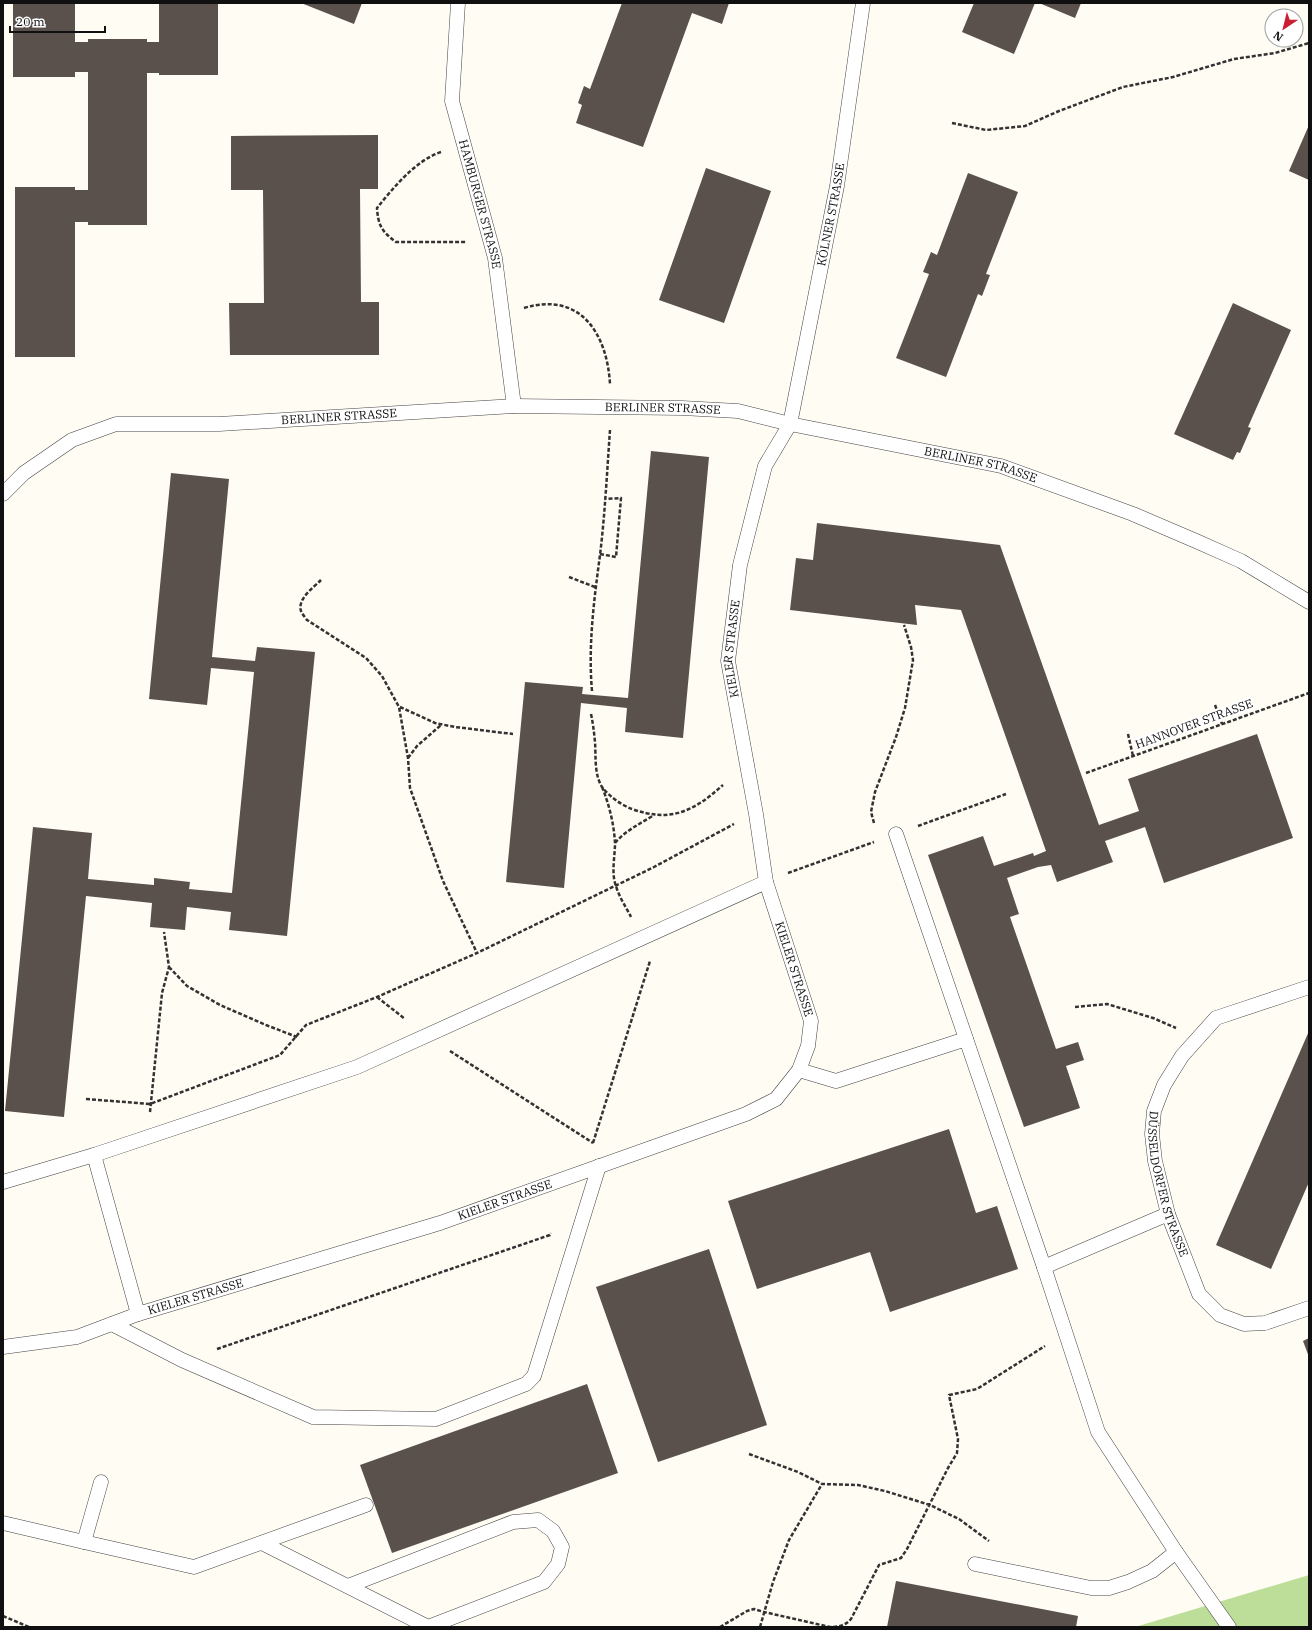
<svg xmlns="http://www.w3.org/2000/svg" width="1312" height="1630" viewBox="0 0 1312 1630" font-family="'IBM Plex Serif',serif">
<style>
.forest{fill:#bdde98}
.building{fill:#5a504c}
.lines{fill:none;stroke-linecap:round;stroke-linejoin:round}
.lane-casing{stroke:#434343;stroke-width:15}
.path{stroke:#323232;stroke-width:2.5;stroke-dasharray:4 2;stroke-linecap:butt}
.lane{stroke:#fff;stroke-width:14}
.labels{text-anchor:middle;stroke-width:4;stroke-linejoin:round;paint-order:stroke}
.street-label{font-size:12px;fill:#101010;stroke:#fff}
</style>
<rect width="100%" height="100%" fill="#fffcf4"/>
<path class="forest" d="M1309,1575V1627H1135Z"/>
<path class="building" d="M13,3H75V42H88V39H147V42H159V3H218V75H159V73H147V225H88V222H75V357H15V187H75V190H88V72H75V77H13Z
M301,3H362L354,24Z
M622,3H729L722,24L692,13L643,147L576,123L582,105L578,103L584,86L590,89Z
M974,3H1035L1014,54L962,32Z
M1039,3H1081L1075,18Z
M1309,125V180L1289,171Z
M378,135V189H360L361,302H379V355H230L229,303H264L263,190H231V136Z
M706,168L771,191L724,323L659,300Z
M968,173L1018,192L986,274L990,275L982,296L978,294L946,377L896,358L929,274L923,272L931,252L937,255Z
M1233,303L1291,330L1248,427L1251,428L1240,453L1237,452L1233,460L1174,434Z
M651,451L709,457L683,738L625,732L627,708L581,703L564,888L506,882L525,682L583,687L582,694L628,698Z
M171,473L229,479L212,657L255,661L257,647L315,652L287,936L229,930L231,912L187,907L185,930L150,927L152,903L86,896L64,1117L5,1111L33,827L92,833L88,879L154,885V878L190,882L189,889L232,893L254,672L211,668L207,705L149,699Z
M817,523L1000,545L1099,825L1139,811L1128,779L1257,734L1293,838L1164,883L1145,827L1105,841L1113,862L1057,882L1051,865L1038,867L1007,878L1019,914L1010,917L1056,1049L1078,1042L1084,1060L1066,1066L1080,1108L1024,1127L928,855L983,836L994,866L1033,853L1034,856L1046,851L961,610L915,605L917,625L790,610L796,558L813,560Z
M1309,1031V1182L1271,1269L1216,1245Z
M949,1129L976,1213L997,1206L1018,1269L890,1312L870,1252L757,1289L728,1201Z
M709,1249L767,1425L658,1462L596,1287Z
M1309,1338V1357L1303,1341Z
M587,1384L618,1473L392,1553L360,1465Z
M896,1581L1078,1616L1076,1627H887Z"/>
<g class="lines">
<defs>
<g id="lane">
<path id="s1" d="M458,3L452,101L495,258L514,406"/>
<path id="s2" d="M3,494L24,473L72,440L116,424H219L514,406L682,408L738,411L790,424L1001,466L1133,514L1196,541L1241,561L1309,602"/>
<path d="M896,834L1044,1267"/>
<path id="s3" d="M1309,987L1216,1018L1182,1056L1164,1085L1154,1111L1152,1134L1155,1161L1168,1214L1199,1294L1220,1315L1244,1324L1265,1323L1309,1308"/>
<path d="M799,1070L836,1081L966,1039"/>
<path d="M94,1155L138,1314"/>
<path d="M3,1182L94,1155L357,1067L766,882"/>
<path d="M1168,1214L1044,1267L1098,1432L1176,1552L1229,1627"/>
<path d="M112,1324L182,1360L313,1417L436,1419L526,1384L534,1376L599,1166"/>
<path id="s4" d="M3,1347L77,1337L138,1314L440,1223L746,1114L776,1099L799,1070L808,1046L811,1021L766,882L756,814L728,661L740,565L765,466L790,424L837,186L863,3"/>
<path d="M3,1523L84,1542L101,1482"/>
<path d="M84,1542L194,1567L366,1505"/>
<path d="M262,1543L428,1627L544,1582L558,1564L562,1547L553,1531L538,1520L513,1522L348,1586"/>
<path d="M975,1564L1091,1588H1109L1128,1582L1152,1571L1176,1552"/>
</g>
</defs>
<use href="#lane" class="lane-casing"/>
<path class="path" d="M952,123L986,130L1025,126L1059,111L1123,87L1173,77L1234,59L1275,53L1309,43
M441,152C416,160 393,188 377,208C378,225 382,232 396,242H466
M524,308C580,291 607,333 610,384
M600,554L616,557L621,498L604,499
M569,577L595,587
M321,580C314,587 297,599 301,611C302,614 305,617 307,620L366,658L382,676L399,707L408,758L410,788L443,881L477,953
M592,691C588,646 594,600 600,555C605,514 607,472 610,430
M1215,705L1222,724
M400,707L435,723L455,727L513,734
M591,714C593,723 594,732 595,742C596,756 594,774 602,787C609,796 621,805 632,809C671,823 694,811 723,785
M1128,734L1133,756
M408,758L417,746L441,725
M1086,773L1309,693
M602,787C609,804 614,824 615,843C615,857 611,873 616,886C619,897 626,907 631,917
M874,823L871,812L875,792L896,737L905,708L913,660L911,647L904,625
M918,826L1006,794
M615,843C626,830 640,824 654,815
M788,873L874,842
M169,967L187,986L220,1005L266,1025L297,1037
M377,997L405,1019
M1075,1007L1107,1004L1153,1018L1176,1028
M450,1051L593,1143
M86,1099L150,1104L280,1055L306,1025L377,997L477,953L654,867L734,824
M150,1112L162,993L169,967L164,932
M593,1143L650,961
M217,1349L550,1235L551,1233
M749,1454L798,1472L822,1484L858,1485L885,1491L930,1505L959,1519L989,1541
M3,1616L29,1627
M720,1627L747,1611L754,1609L764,1612L830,1627C838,1627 845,1626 851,1619L879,1565L901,1558L907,1549L948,1468L957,1453L958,1439L949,1395L977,1389L1045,1346
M760,1627L773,1582L789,1540L822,1484"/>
<use href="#lane" class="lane"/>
</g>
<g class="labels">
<g class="street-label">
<text dy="4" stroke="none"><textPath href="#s1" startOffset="205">HAMBURGER STRASSE</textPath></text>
<text dy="4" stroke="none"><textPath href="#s4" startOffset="1733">KÖLNER STRASSE</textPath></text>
<text dy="4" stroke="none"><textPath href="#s2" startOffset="682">BERLINER STRASSE</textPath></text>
<text dy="4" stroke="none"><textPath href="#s2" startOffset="358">BERLINER STRASSE</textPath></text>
<text dy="4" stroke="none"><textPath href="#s2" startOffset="1006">BERLINER STRASSE</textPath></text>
<text dy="4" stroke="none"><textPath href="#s4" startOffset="1284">KIELER STRASSE</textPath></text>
<text transform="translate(1194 724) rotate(-20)" y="4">HANNOVER STRASSE</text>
<text transform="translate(794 969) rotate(72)" y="4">KIELER STRASSE</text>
<text dy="4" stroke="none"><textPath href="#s3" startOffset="286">DÜSSELDORFER STRASSE</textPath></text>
<text dy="4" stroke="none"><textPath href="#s4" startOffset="524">KIELER STRASSE</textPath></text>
<text dy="4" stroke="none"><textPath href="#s4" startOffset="200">KIELER STRASSE</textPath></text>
</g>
</g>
<rect width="1312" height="1630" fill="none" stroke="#101010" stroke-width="8"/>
<g transform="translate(1284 28) rotate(215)"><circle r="19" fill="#ffffff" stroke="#9f9f9f"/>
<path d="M0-3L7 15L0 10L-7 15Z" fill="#ca1f33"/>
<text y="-6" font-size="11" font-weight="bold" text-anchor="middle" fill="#101010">N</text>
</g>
<path d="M10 26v6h95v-6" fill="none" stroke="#101010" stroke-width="2"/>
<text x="16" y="26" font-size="12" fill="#101010" stroke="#ffffff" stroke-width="3" paint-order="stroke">20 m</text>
</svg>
